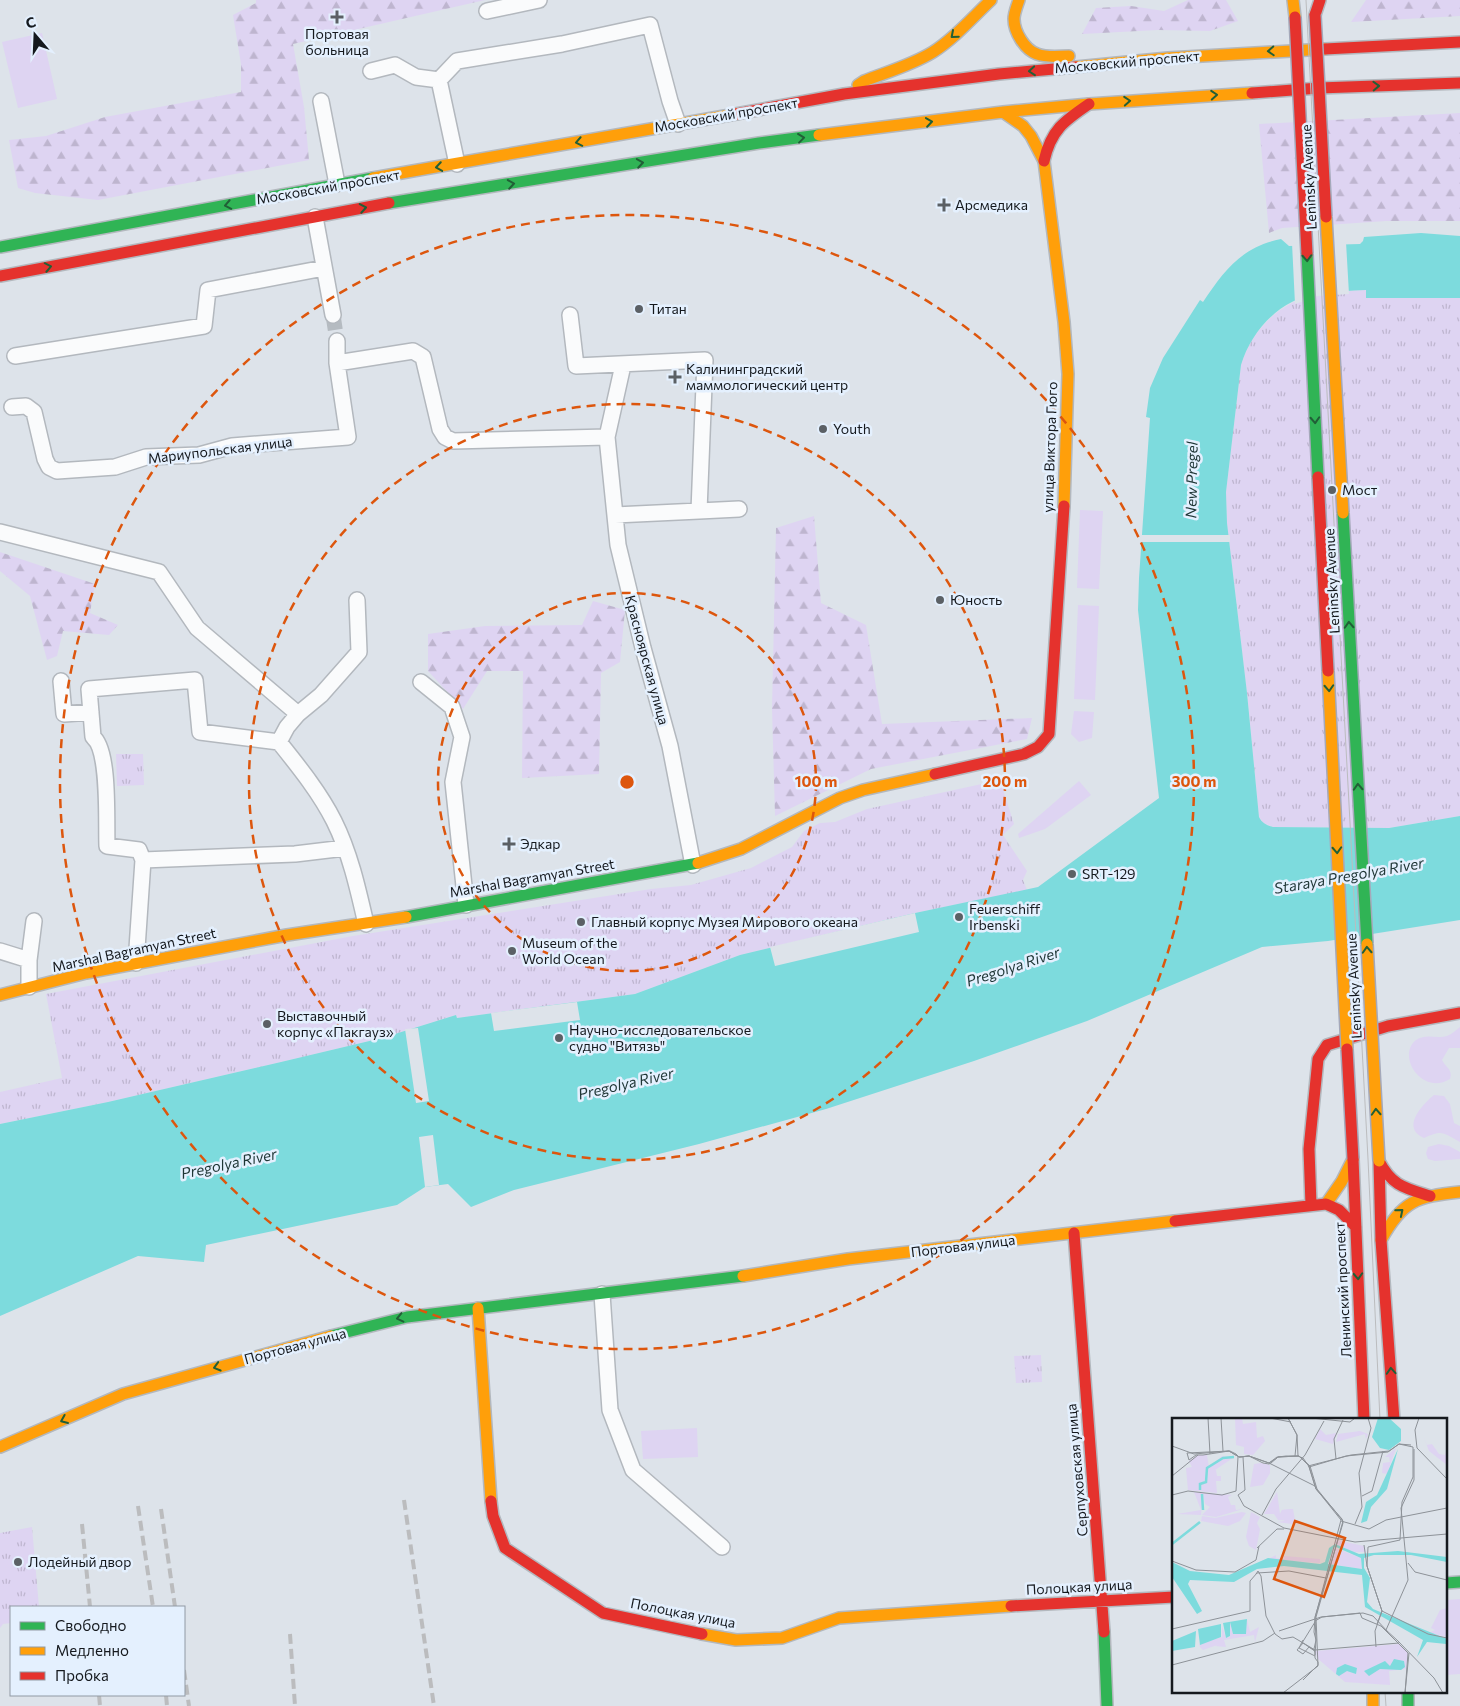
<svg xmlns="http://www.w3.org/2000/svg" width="1460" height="1706" viewBox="0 0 1460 1706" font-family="Commissioner,sans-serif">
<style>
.green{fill:#ded4f2}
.forest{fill:url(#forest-firs)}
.park{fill:url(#park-tufts)}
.water{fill:#7ddbdd}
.pier{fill:#dde3ea}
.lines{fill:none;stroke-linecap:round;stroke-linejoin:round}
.street-tunnel{stroke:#b5bbc1;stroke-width:15;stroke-dasharray:15 8;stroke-linecap:butt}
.street-casing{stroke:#b3b8be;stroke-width:18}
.fast-casing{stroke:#b3b8be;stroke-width:14}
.slow-casing{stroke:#b3b8be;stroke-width:14}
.jam-casing{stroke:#b3b8be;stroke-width:14}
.street{stroke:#fafbfc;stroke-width:15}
.fast{stroke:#30b455;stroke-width:11}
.slow{stroke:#ff9f0a;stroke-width:11}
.jam{stroke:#e5322d;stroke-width:11}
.tram{stroke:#bbbcbe;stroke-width:1}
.rail{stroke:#bbbcbe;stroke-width:4;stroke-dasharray:10 5;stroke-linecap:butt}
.fast-bridge-casing{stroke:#a5a9ba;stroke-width:14;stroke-linecap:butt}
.slow-bridge-casing{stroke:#a5a9ba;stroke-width:14;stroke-linecap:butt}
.jam-bridge-casing{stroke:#a5a9ba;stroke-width:14;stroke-linecap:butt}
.fast-bridge{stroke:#30b455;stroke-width:11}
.slow-bridge{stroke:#ff9f0a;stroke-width:11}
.jam-bridge{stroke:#e5322d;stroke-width:11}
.oneway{stroke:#215f37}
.ring{fill:none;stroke:#dd560d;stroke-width:2.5;stroke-dasharray:9 6}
.poi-dot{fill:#5b6065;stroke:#e4f0fe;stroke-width:2}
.labels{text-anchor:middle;stroke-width:5;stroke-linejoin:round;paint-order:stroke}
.poi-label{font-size:14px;fill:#15191e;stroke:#e4f0fe;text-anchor:start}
.street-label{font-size:14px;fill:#15191e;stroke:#e4f0fe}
.water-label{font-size:15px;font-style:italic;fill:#1f3636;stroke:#e4f0fe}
.inset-river{fill:none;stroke:#7ddbdd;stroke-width:2.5}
.inset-road{fill:none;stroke:#8d9298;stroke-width:1}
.view{fill:#dd560d;fill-opacity:0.15;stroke:#dd560d;stroke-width:2.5}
.inset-edge{fill:none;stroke:#15191e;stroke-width:2.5}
.centre{fill:#dd560d;stroke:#e4f0fe;stroke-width:2.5}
.ring-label{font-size:15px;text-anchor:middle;font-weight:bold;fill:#dd560d;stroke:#e4f0fe;stroke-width:5;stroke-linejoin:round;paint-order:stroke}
</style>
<defs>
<pattern id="forest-firs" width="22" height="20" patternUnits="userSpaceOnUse" patternTransform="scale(1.25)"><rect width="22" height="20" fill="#ded4f2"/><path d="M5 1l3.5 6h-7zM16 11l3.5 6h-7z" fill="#beb5cf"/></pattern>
<pattern id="park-tufts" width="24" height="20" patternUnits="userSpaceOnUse" patternTransform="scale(1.25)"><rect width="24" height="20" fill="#ded4f2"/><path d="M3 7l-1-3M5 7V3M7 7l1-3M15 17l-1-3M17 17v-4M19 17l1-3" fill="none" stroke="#beb5cf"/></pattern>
</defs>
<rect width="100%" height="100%" fill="#dde3ea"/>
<path class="green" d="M42,33L57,99L18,108L2,42Z
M1080,510L1103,511L1099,589L1077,588Z
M1078,605L1099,606L1095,700L1074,699Z
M1074,711L1094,712L1092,738L1079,742L1071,734Z
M1079,781L1091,795L1045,829L1019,838L1018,834Z
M1460,1027V1048H1449L1442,1060C1446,1068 1453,1069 1450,1079C1422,1096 1396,1056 1416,1040C1426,1033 1437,1039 1447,1036C1452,1034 1456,1030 1460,1027Z
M1434,1095L1444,1096L1450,1104L1454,1123L1460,1126V1142C1443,1133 1443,1129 1424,1138C1400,1128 1423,1104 1434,1095Z
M1439,1144L1449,1146L1460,1152V1159L1435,1161L1428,1159L1426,1153L1428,1147Z
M697,1428L698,1457L643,1459L641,1431Z
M1460,1599V1674L1446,1675V1600Z"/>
<path class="forest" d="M256,0H485L293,44L304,107L309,160L98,200L35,193L18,188L9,140L46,136L105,117L241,92V64L233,15L256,3Z
M1188,0H1226L1238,21L1210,31L1158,30L1082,34L1096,8L1131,6L1164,11Z
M1366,0H1460V16L1351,22Z
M1460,113V221H1386L1282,228L1269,233L1259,124Z
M814,516L821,603L866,625L882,724L1032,718L1027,739L871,769L775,816L772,708L776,528Z
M0,552L95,584L90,613L118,625L109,635L63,631L57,656L47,660L30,596L0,571Z
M593,601L625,610L620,662L601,673L599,774L522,778L523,671H487L463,709L428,671V634L485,626L582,625Z"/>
<path class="park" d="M1366,290V298H1460V816L1389,828L1273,827L1263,823L1259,817L1247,693L1227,523L1226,492L1241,365C1252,329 1279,303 1316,294C1332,290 1350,291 1366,290Z
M116,754H143L144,785L117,786Z
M1000,780L1014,824L1003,835L1027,871L1023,880L1027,890L915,913L740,955L635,994L457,1018L456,1015L382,1038L281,1062L108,1102L0,1124V1092L62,1078L46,994L353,936L651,889L691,885L751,868L792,847L804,831L820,823L835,822L867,809Z
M1041,1355L1042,1382L1016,1383L1014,1356Z
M32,1527L39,1607H11V1623L3,1624L0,1628V1533Z"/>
<path class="water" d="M1421,233L1460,236V298H1366V290C1350,291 1335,291 1319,293C1281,299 1252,329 1241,365L1226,492L1227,523L1247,693L1259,817C1262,823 1266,825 1273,827L1389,828L1460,816V920L1328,941L1262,947L1087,1021L974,1061L826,1109L699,1144L514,1190L471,1207L448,1184L425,1187L397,1205L206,1245L204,1262L138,1256L0,1316V1124L108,1102L281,1062L382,1038L456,1015L457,1018L635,994L740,955L915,913L1038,887L1159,798L1138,610L1139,578L1150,418L1146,417L1150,388L1163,358L1200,300L1203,302C1224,271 1241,247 1281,239L1289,246L1360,244L1363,241L1364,237Z"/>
<path class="pier" d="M1346,242L1349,294L1318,296L1295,304L1292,243Z
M1141,535H1230V542H1141Z
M915,913L919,932L775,966L770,947Z
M577,1002L580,1020L494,1031L491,1013Z
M418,1028L429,1101L416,1103L405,1029Z
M433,1135L439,1185L425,1187L419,1137Z"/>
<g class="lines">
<path class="street-tunnel" d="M333,315L337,341"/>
<defs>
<path id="street" d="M487,11L539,0
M371,71L395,65L416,77L439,80
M321,101L337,184
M457,164L439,80L457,61L562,44L650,25L670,101L678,124
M315,217L333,315
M570,315L576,366L705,360L699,511L615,515
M15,356L204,326L208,290L324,268
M337,363L413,351L423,357L440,429L445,437L453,441L607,437L618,545L643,648L670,746L693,865
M12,407L26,406L34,412L45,459L49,467L57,471L115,467L146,457L199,455L232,446L348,437L337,363V341
M607,437L623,365
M699,511L739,509
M0,532L159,572L197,628L298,714
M357,600L359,652L321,695L298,714L287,727L279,742C299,767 320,793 334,821C350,853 358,889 366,924
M61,681L64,714L91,712
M421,682L452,707L462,737L453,782L466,905
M143,860L139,850L107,846C106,823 110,750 93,737L89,689L195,680L200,732L279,742
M0,951L29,960V987
M29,960L34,921
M136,963L143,860L295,854L345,848
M602,1294L610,1410L633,1470L722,1547"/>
<path id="fast" d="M389,203L759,143L819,135
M0,247L373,178
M406,917L698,863
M331,1336L407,1317L743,1276
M1446,1583L1460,1582
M1104,1632L1107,1706
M1408,1692V1706"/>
<path id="slow" d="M1019,0C1017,6 1014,13 1014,19C1014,32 1025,50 1037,54C1047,58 1059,56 1069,56
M1293,0L1295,17
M1076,67L1168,58L1325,49
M858,85L864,81C887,72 912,65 933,52C955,38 972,18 991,0
M1003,112L1023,126L1031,136L1044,161L1064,322L1068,374L1064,506
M819,135L1003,112L1089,104L1252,93
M373,178L736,114
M698,863L741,849L840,798L863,790L935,774
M0,995L86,973L287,935L406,917
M1326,1204L1342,1181L1353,1159
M1381,1240C1403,1200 1416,1197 1460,1192
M743,1276L848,1259L1175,1221
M478,1308L491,1501
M0,1447L123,1394L331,1336
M702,1634L736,1640L782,1638L839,1618L1011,1606
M1373,1692V1706"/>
<path id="jam" d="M1315,15L1320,0
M1325,49L1460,42
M1252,93L1319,88L1460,83
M736,114L844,94L999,74L1076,67
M1044,161C1051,130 1064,121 1089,104
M0,276L389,203
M935,774L1024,754L1038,747L1049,734L1064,506
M1353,1159L1364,1420
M1379,1161C1392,1186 1405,1188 1430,1196
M1379,1161L1381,1240L1394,1420
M1311,1205L1309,1149L1318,1059L1327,1045L1388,1026L1460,1013
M1175,1221L1326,1204L1339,1210L1356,1227
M1074,1233L1104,1632
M491,1501L493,1516L505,1548L603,1613L702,1634
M1011,1606L1174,1597"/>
</defs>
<use href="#street" class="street-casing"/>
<use href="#fast" class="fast-casing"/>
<use href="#slow" class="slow-casing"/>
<use href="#jam" class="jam-casing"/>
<use href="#street" class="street"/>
<use href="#fast" class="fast"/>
<use href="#slow" class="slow"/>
<use href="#jam" class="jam"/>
<path class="tram" d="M1306,0L1368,1159L1380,1420
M1385,1692L1386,1706"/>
<path class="rail" d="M404,1500L434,1706
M138,1506L153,1607
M161,1509L175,1607
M82,1524L90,1607
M290,1634L295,1706
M184,1670L189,1706
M99,1695L100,1706
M166,1695L167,1706"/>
<defs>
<path id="fast-bridge" d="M1307,254L1318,477
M1343,513L1367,944"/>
<path id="slow-bridge" d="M1326,217L1343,513
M1328,671L1347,1049
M1367,944L1379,1161"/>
<path id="jam-bridge" d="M1315,15L1326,217
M1295,17L1307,254
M1318,477L1328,671
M1347,1049L1353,1159"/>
</defs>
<use href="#fast-bridge" class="fast-bridge-casing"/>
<use href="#slow-bridge" class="slow-bridge-casing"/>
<use href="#jam-bridge" class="jam-bridge-casing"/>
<use href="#fast-bridge" class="fast-bridge"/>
<use href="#slow-bridge" class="slow-bridge"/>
<use href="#jam-bridge" class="jam-bridge"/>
</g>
<defs><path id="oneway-chevron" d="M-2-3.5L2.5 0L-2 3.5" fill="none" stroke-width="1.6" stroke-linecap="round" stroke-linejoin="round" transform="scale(1.25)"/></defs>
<g class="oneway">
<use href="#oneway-chevron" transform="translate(954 35) rotate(139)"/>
<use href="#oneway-chevron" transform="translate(1271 51) rotate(177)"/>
<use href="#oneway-chevron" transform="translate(1032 71) rotate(175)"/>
<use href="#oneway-chevron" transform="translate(1376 86) rotate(-2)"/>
<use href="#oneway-chevron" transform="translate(1214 95) rotate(-4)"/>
<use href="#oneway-chevron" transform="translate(1127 101) rotate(-4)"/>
<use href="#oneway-chevron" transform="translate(929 122) rotate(-8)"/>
<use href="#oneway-chevron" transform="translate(801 138) rotate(-7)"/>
<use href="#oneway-chevron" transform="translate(579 142) rotate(169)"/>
<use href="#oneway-chevron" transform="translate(640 163) rotate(-9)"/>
<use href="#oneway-chevron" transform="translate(439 167) rotate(171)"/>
<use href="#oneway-chevron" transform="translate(511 184) rotate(-9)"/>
<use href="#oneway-chevron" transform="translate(228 205) rotate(169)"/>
<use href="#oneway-chevron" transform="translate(363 208) rotate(-10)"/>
<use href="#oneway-chevron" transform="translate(1307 258) rotate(87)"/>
<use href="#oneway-chevron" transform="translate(48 267) rotate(-11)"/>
<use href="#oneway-chevron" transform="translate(1315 420) rotate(87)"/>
<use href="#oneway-chevron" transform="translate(1349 625) rotate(-93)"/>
<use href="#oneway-chevron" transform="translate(1329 688) rotate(87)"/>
<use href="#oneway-chevron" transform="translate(1358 787) rotate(-93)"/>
<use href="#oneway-chevron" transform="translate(1337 850) rotate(87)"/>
<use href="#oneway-chevron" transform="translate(1367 950) rotate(-93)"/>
<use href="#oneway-chevron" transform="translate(1376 1112) rotate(-93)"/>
<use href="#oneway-chevron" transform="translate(1400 1212) rotate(-40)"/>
<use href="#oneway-chevron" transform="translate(1358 1276) rotate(87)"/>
<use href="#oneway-chevron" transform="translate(400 1318) rotate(167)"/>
<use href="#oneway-chevron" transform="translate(217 1367) rotate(164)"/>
<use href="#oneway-chevron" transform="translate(1391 1371) rotate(-94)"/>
<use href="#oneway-chevron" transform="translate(64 1420) rotate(157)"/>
</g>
<g class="ring">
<circle cx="627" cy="782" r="189"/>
<circle cx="627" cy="782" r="378"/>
<circle cx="627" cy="782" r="567"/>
</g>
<g class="poi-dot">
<path d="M334.5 9.5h5v5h5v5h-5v5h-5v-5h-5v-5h5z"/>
<path d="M941.5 197.5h5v5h5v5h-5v5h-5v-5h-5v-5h5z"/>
<circle cx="639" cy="309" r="5"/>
<path d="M672.5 369.5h5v5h5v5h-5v5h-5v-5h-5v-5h5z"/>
<circle cx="823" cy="429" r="5"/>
<circle cx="1332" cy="490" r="5"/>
<circle cx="940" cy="600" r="5"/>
<path d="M506.5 836.5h5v5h5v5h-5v5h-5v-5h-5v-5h5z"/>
<circle cx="1072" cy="874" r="5"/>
<circle cx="959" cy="917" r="5"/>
<circle cx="581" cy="922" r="5"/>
<circle cx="512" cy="951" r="5"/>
<circle cx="267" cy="1024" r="5"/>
<circle cx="559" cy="1038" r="5"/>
<circle cx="18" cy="1562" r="5"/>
</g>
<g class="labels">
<g class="poi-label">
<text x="337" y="39" text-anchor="middle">Портовая<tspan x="337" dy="16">больница</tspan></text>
<text x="955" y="210">Арсмедика</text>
<text x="649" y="314">Титан</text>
<text x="686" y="374">Калининградский<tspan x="686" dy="16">маммологический центр</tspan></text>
<text x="833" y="434">Youth</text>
<text x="1342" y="495">Мост</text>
<text x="950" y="605">Юность</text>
<text x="520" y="849">Эдкар</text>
<text x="1082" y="879">SRT-129</text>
<text x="969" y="914">Feuerschiff<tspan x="969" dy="16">Irbenski</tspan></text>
<text x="591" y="927">Главный корпус Музея Мирового океана</text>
<text x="522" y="948">Museum of the<tspan x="522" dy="16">World Ocean</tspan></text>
<text x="277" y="1021">Выставочный<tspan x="277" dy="16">корпус «Пакгауз»</tspan></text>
<text x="569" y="1035">Научно-исследовательское<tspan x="569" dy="16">судно "Витязь"</tspan></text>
<text x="28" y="1567">Лодейный двор</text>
</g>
<g class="street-label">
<text transform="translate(1127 62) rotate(-5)" y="5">Московский проспект</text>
<text transform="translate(726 115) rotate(-10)" y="5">Московский проспект</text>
<text transform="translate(1309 177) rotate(-93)" y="5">Leninsky Avenue</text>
<text transform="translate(328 187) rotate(-10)" y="5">Московский проспект</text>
<text transform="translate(1050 447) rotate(-88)" y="5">улица Виктора Гюго</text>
<text transform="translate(220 450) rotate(-7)" y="5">Мариупольская улица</text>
<text transform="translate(1332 581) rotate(-93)" y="5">Leninsky Avenue</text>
<text transform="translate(647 660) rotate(75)" y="5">Красноярская улица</text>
<text transform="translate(532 878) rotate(-10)" y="5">Marshal Bagramyan Street</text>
<text transform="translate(134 950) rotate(-12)" y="5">Marshal Bagramyan Street</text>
<text transform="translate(1354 986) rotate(-93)" y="5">Leninsky Avenue</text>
<text transform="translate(963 1246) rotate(-7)" y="5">Портовая улица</text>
<text transform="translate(1343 1290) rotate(-93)" y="5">Ленинский проспект</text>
<text transform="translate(295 1346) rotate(-15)" y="5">Портовая улица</text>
<text transform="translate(1077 1470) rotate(-95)" y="5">Серпуховская улица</text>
<text transform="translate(1079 1587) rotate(-3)" y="5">Полоцкая улица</text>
<text transform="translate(683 1613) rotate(11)" y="5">Полоцкая улица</text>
</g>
<g class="water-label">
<text transform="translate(1192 480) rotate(-89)" y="5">New Pregel</text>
<text transform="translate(1349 876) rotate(-10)" y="5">Staraya Pregolya River</text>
<text transform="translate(1013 967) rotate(-18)" y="5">Pregolya River</text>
<text transform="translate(626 1084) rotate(-13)" y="5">Pregolya River</text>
<text transform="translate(229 1164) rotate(-12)" y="5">Pregolya River</text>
</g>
</g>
<g transform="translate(1172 1418)">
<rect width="275" height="275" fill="#dde3ea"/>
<path d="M89,45L98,47V55L91,67L78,69L82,46ZM70,94L74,95L68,103L56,108L29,103L30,98L43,100ZM275,190V219L257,215L263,212L259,210L268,192ZM75,201L78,214L87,209L83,224L82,217L52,222L54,229L43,228L48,226L31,232L28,229L27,226L50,219V208L54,220L58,219V205L61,216H74Z" fill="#ded4f2"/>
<path d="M252,20L255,27L260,26L267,36L273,37L275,30V47L257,33ZM224,30L215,56L210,55L211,45L218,44L217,39H213ZM50,38L61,40L43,52L37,49ZM22,74L60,77L56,79L59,87H63L64,92L71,91L44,99L30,97L38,89L33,86L31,76L29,97L5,96L29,92ZM105,74L108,96L110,92L121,91L123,102L120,106L105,104L112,103L113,99L106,102L102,96H92ZM164,122L192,128L194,134H182L163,126Z" fill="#ded4f2"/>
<path d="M63,0H70L71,6L84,4L85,20L91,18L93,23L81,37L72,36V29L64,27ZM148,11L154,17L164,15L161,26L143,21ZM188,13L196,16L194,21L193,16L164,24L166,16ZM26,37H35L37,49L44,52L45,58H49V63H44L45,75L16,72L14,50L20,49L17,43ZM121,91V103L106,102L110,92ZM79,94L88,99L85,105L88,111L84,132L77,128L74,119ZM161,129L189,140L190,151L156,146ZM104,137V140L112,141V138L148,141V145L96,141ZM227,226L236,235L234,251L217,253L218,267L173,264L145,240L144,233Z" fill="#ded4f2"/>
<path d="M206,0H217L229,11V23L217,32L208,30L200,19ZM226,31L215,71L199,89L195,103L189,105L194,84L205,77ZM163,126L187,136L226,133L275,139V144L239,137H202L192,140V150L198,160L195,184L201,191L275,221V231L274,226L255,224L245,239L251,222L193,189L190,157L112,148L85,151L62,164L18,162L16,166L30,193L25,196L0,159V144L18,153L57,157L96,140L148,146L153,144L157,130ZM164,129L189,140L190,151L156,146L161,130ZM75,201L74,216H61L58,204V218L54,220L51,205ZM49,206V219L28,227L26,211ZM24,213L23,229L0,233V223ZM222,241L232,243L233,249L229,252L208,251L197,258L192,253L213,243L218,248ZM173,246L185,250L184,256L175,253L167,258L164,256L165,250Z" fill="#7ddbdd" fill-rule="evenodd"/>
<path class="inset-river" d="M28,72V66L34,64L35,50L51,40L62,39M30,76L31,92M0,126L28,104"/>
<path class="inset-road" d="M36,0L38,36M49,0L51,33M98,0L119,4M116,0L125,17L123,38M116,0L125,17L126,38M139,0L178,4L183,0M247,0L243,12L245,30L275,61M0,28L22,36L57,33L67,39L77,38L97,45L105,39L127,38L138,48L145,71L171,103L144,199L146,248L111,275M164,41L162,21L171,2M97,45L143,68M136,48L179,37L217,33L227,26L239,27M137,49L174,38L216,34L227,26L241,29V59L230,84L228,122L196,129L195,148L210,193L205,206M0,58L26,37M64,73L66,39M0,77L16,73L50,77L64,73M66,77L72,88L112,110L183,124L275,116M66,77L73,72L71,39M190,78L200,73L211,33M90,97L104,71L133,37L152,3M169,103L197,111L214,102L275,90M183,106L190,89L187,55L199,10L196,0M192,127L195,148L210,193L203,213L204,229M85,130L105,111H112M0,143L24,152L63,154L84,142L87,128M236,145L243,154L275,162M84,156L86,153L89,158L94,198L103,216L110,221L121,219L143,232L227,225M210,193L256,216L275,220M143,203L150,199L188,195L190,200L209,208L236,235L233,275M0,211L78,193V163L85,155L117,153L154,160M107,213L149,199L191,195L201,198L216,214M131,222L127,230L143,238M226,223L214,212L236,162L229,90L242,62V31M226,223L262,260L271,275M130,225L143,204M143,233L137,229L131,236L125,232L131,225L143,233M0,247L91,223L103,215M131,262L146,247V244L143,240V235L142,231L144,222L142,214L143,200L169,102L149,77L144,71L143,68L137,48L127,38L106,39L99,45L97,46L91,45L77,38L69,39H67L57,33L31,37H24L17,42L15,35L57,33H58L64,36L67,39L77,38L97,45L105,40L106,39L114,38H126L128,39L131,40L136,47L137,49L144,71L170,101L171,105L143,199L144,222L143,237M233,275L237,235"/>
<path class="view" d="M123,103L173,120L152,179L102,161Z"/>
<rect width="275" height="275" class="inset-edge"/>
</g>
<circle cx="627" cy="782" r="8" class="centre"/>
<g class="ring-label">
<text x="816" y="787">100 m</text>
<text x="1005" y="787">200 m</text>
<text x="1194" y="787">300 m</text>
</g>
<rect x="10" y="1606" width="175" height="90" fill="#e4f0fe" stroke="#919aa4"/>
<rect x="20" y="1622" width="25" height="8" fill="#30b455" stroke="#919aa4"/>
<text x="55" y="1631" font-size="15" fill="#15191e">Свободно</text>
<rect x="20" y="1647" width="25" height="8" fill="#ff9f0a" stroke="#919aa4"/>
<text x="55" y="1656" font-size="15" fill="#15191e">Медленно</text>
<rect x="20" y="1672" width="25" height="8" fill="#e5322d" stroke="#919aa4"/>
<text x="55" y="1681" font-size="15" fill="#15191e">Пробка</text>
<g transform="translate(35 35) rotate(341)" stroke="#e4f0fe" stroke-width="4" paint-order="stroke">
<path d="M0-4L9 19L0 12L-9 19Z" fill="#15191e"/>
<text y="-8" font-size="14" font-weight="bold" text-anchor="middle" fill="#15191e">С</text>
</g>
</svg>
